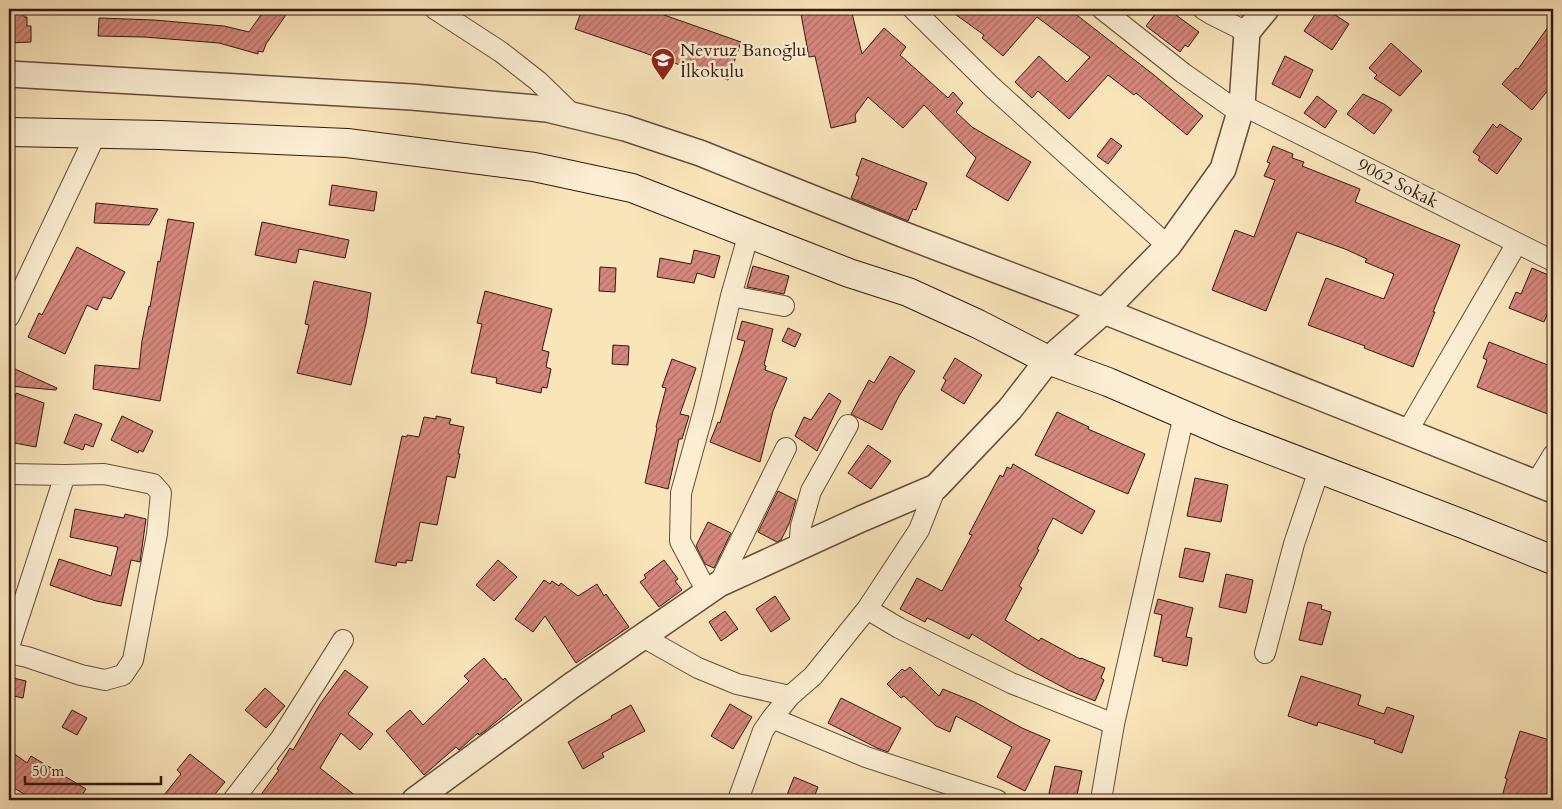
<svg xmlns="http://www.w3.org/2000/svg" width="1562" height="809" viewBox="0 0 1562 809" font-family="Cardo,serif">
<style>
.building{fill:url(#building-hatch);stroke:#34190f}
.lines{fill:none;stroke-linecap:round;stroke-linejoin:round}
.minor-casing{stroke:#664c3a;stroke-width:22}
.tertiary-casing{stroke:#664c3a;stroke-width:28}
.secondary-casing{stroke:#34190f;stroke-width:30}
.minor{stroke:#fceed3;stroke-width:20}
.tertiary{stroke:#fceed3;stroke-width:25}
.secondary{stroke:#fceed3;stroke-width:28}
.labels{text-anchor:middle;stroke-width:5;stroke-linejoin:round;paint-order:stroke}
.poi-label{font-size:18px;fill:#34190f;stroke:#fceed3;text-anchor:start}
.street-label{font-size:18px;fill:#34190f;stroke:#fceed3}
</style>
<defs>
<pattern id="building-hatch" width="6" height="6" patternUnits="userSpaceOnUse" patternTransform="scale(1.25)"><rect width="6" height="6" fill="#d6877c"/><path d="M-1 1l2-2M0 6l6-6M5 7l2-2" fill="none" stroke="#ae6e64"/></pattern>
</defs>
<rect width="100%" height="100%" fill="#fae5bb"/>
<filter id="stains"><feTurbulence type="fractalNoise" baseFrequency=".004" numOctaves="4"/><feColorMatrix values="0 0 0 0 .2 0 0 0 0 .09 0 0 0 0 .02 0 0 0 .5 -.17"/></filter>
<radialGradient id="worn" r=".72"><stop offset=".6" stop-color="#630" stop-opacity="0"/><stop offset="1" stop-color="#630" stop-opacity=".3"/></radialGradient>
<path class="building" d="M9,9H23L24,17H27V26H31V42L9,43Z
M265,9H290L266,44L263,52L258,51V54L219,43L144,37L98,36L99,18L154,20L224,26L249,32Z
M582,9H647L741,42L728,80L716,75L715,77L575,29Z
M800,9H851L862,54L884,28L906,47L900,55L948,98L953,92L963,103L956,112L972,127L1031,162L1008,201L966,176L976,158L924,105L903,128L868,97L855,115L856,122L831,128L815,56L809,57Z
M948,9H1069L1154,75L1203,116L1187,135L1136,93L1134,95L1108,75L1069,119L1038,91L1032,98L1015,82L1039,56L1067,82L1090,57L1037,17L1003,56L982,38L984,35Z
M1159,9H1168L1199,32L1188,47L1185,45L1180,52L1146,26Z
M1319,9H1326L1349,24L1332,50L1304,31Z
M1553,20V84L1532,110L1502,84L1516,68L1518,69Z
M1391,43L1422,71L1400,96L1374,78L1377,75L1369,68Z
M1285,56L1313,70L1300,98L1272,84Z
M1363,94L1384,104L1392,110L1374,134L1347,114Z
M1317,96L1337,111L1325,128L1304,113Z
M1493,124L1497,128L1500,124L1522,139L1497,174L1478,160L1480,157L1473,152Z
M1111,138L1122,146L1108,164L1097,156Z
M1273,146L1293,154L1292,158L1304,162L1302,166L1360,189L1355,202L1460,245L1433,312H1435L1413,367L1364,348L1365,346L1308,325L1326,278L1384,299L1394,274L1365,262L1367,259L1345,249L1297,232L1266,311L1212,290L1235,230L1254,237L1275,180L1264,176L1270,163L1267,162Z
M862,158L927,183L916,210L913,209L908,221L851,198L859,177L856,175Z
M332,185L377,192L374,211L329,205Z
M96,203L158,209L149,225L94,223Z
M168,219L194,223L160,401L93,389L95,365L139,369L142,341L149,306L150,307L158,261L160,262Z
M262,222L349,240L345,258L299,249L296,263L255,255Z
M77,247L125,272L111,299L103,297L97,310L87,305L65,354L28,337L39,313L42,315Z
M694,250L720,256L714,278L697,273L694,283L657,277L660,258L691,264Z
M753,266L789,276L784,294L747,287Z
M600,267L616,268L615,292L599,291Z
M1532,268L1553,277V300L1544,322L1509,308L1516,292L1521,294Z
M314,281L371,293L366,324L351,385L297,373L309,325L305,324Z
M485,291L552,309L542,350L549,352L546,367L551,369L547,388L542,387L541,393L496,383L497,378L471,373L482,324L477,323Z
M742,321L773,329L764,365L766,366L765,370L787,378L773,411L760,462L710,442L718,422L720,423L745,341L737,339Z
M788,328L801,334L795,347L782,341Z
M1489,342L1553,367V416L1477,387L1487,360L1483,358Z
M613,345L629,346L628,365L612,364Z
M890,356L915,371L899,396L882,430L851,414L869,380L874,383Z
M955,358L982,375L964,404L941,390L946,380L943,378Z
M672,359L696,368L680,414L689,416L682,439H679L668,489L645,483L657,428L656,427L666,388L662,387Z
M15,369L57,388L56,390L9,386V382Z
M16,393L44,403L36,447L9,442V433Z
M829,393L841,401L817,451L795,436L804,417L811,420Z
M1057,412L1089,427L1088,429L1145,454L1128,494L1035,455Z
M75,414L102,424L93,447L85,444L83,450L64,443Z
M122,416L153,431L143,452L139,450L138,453L111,440Z
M436,416L451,419L449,424L464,427L458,454H460L455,478L447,476L437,525L420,522L412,561L406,560V563L397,562L396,566L375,562L402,436L407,437V435L419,437L424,417L436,419Z
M868,445L891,461L871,489L848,473Z
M1013,464L1095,511L1082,534L1053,518L1037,549L1039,550L1019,586L1022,588L1005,620L1039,641L1041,638L1080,659L1081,658L1105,668L1101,678L1104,680L1095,701L1068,690L1027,668L972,634L969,639L934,621L927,618L925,622L900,609L917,578L942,591L972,535L969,534L1000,475L1003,477L1007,467L1011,469Z
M1195,478L1228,485L1221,522L1187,516Z
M778,491L796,500L789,524L781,540L777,542L758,532Z
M75,509L124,518L125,514L146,519L140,562L131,560L121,606L96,601L50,585L59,559L111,576L118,547L70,537Z
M708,522L731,533L714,568L705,564L696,546Z
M1185,548L1210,553L1203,582L1179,577Z
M498,560L517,577L494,601L476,585Z
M664,560L678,579L675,581L682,590L659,607L640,582L646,578L644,575Z
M1226,574L1253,580L1246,613L1219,607Z
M544,580L550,584L552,581L559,586L561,583L578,596L597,584L604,596L606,594L629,627L576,663L545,616L533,632L515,619Z
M775,596L790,619L771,632L756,609Z
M1158,599L1193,608L1186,637L1192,638L1187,666L1162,661L1163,658L1154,656L1162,615L1154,613Z
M1308,602L1322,605L1321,609L1331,612L1322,645L1299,640Z
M725,611L738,629L721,641L709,622Z
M484,658L503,680L505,678L522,700L485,731L479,735L478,733L459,750L456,747L424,775L386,731L410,710L423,725L469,681L464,676Z
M910,667L939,696L943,689L975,702L1022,728L1050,740L1025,791L997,777L1012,747L956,716L950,732L936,726L904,696L901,698L887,684L902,669L905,671Z
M345,670L368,687L348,714L373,734L360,750L341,733L320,768L361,800H257L279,770L277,769L290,748L293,750L320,704Z
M1301,676L1361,695L1358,705L1384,714L1387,707L1414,716L1402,753L1374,743L1375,740L1318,722L1317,726L1288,716Z
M9,677L26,681L23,698L9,695Z
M265,688L285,706L266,728L245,710Z
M841,698L901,728L888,752L877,748L828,723Z
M730,704L752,717L733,749L711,736Z
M631,705L645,731L602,753L604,757L583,769L568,742L612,718L611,716Z
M72,710L87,718L77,735L62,727Z
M1520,731L1553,741V800H1501L1507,779L1505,778Z
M9,750L27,763L31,756L86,789L79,800H34L9,785Z
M190,754L225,782L210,800H160L181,774L177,770Z
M1055,766L1082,771L1076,800H1056L1048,798Z
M794,777L818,787L813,800H785Z"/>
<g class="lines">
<defs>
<path id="minor" d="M435,9L501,52L538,81L574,116
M913,9L992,87L1168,246
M1102,9L1183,73L1240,113
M1203,9L1211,14L1247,32
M1242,105L1553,261
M731,296L784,306
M9,317L96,134
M1407,432L1517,243
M9,474L65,475
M1536,483L1553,455
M799,548L801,526L811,491L848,425
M719,584L786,448
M707,592L680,541L681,493L705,406L731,296L749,233
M867,609L899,628L1011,683L1114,724
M643,637L698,668L737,684L790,696
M9,647L65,475L104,474L153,484L161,493L157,534L133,660L123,675L105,680L81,675L27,657L9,653
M1265,653L1294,544L1319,470
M772,718L866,757L997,800
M233,800L281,738L343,640
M738,800L763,731L772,718L790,696L813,676L867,609L919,530L936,487
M1101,800L1114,724L1184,415"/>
<path id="tertiary" d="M9,74L412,97L547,109L625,128L700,153L902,234L1104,311L1553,490
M415,800L571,686L719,584L861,519L936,487L1010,409L1048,360L1104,311L1168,246L1223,169L1242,105L1247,32L1266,9"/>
<path id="secondary" d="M9,132L160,135L347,143L534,167L632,188L849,273L908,292L978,324L1048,360L1108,382L1226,433L1468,526L1553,560"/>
</defs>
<use href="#minor" class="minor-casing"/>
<use href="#tertiary" class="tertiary-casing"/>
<use href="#secondary" class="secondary-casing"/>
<use href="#minor" class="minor"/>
<use href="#tertiary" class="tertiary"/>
<use href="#secondary" class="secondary"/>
</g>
<defs>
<symbol id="school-pin" viewBox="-11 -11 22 30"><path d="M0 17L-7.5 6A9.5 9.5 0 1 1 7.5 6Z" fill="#8f2418" stroke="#fceed3"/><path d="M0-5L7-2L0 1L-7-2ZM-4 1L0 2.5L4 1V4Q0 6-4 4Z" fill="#fff"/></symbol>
</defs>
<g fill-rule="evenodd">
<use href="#school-pin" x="649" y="46" width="28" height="38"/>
</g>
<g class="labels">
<g class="poi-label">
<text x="680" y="56">Nevruz Banoğlu<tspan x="680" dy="21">İlkokulu</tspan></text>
</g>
<g class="street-label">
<text transform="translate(1398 183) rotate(27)" y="6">9062 Sokak</text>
</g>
</g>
<rect width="1562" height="809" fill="none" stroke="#fae5bb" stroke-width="30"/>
<rect x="10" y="10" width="1542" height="789" fill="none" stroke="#34190f" stroke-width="2.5"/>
<rect x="15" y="15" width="1532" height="779" fill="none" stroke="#34190f"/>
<path d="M25 776v8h136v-8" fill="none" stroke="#34190f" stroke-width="2.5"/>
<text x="32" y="776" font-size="15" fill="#34190f" stroke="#fceed3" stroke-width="4" paint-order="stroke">50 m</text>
<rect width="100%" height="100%" filter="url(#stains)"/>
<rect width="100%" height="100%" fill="url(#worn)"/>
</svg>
